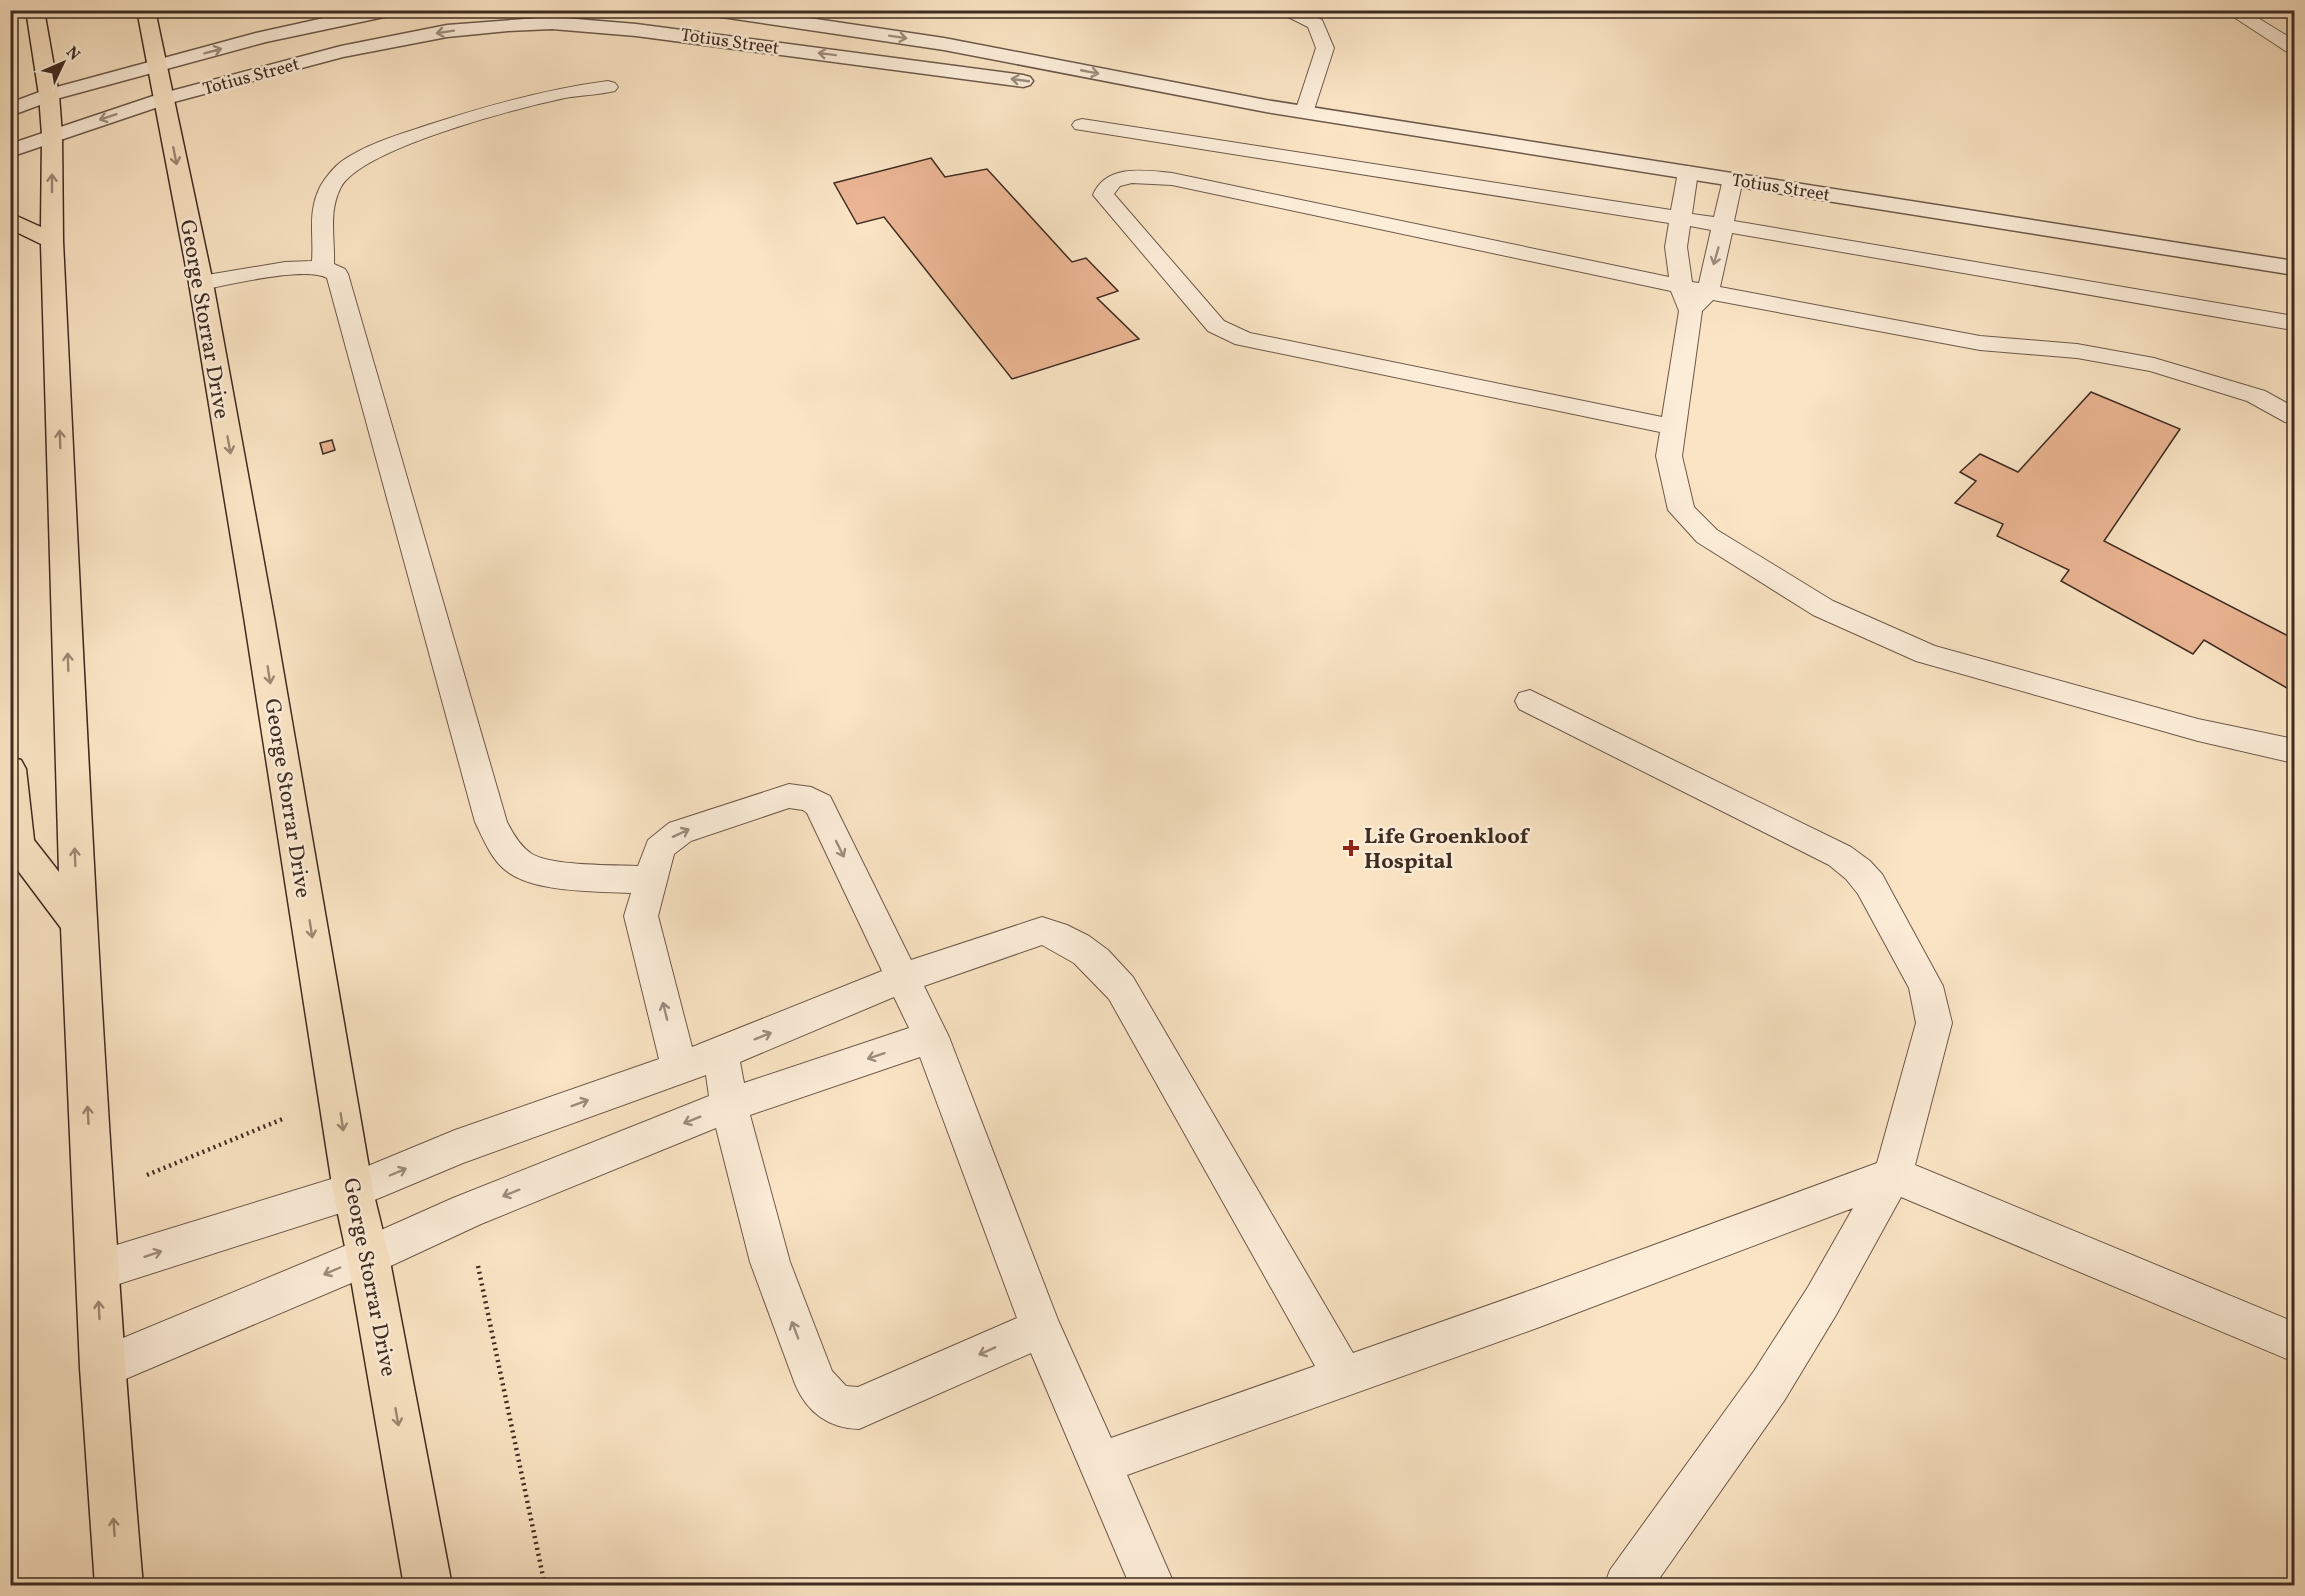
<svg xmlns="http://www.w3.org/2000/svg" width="2305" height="1596" viewBox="0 0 2305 1596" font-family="Vollkorn,serif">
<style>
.building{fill:#ebb593;stroke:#3e2b21;stroke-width:1.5}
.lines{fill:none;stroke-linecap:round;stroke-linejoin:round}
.lane-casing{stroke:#6d594a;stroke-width:2}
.street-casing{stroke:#6d594a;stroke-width:3}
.primary-casing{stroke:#3e2b21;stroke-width:3}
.path{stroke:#3e2b21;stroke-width:4.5;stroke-dasharray:2 4;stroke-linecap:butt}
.lane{fill:#fcedd9;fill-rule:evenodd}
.street{fill:#fcedd9;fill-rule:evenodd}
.primary{fill:#fae4c4;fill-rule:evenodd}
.oneway{stroke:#9d8c7d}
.oneway2{stroke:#9c8872}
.poi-dot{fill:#8f2418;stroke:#fcedd9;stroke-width:2}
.labels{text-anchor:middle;stroke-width:5;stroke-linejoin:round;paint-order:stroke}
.far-street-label{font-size:18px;fill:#3e2b21;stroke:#fcedd9}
.street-label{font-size:22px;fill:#3e2b21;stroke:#fcedd9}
.poi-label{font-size:22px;font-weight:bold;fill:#3e2b21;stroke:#fcedd9;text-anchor:start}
</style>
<rect width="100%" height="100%" fill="#fae4c4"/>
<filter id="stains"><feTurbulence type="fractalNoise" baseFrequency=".00333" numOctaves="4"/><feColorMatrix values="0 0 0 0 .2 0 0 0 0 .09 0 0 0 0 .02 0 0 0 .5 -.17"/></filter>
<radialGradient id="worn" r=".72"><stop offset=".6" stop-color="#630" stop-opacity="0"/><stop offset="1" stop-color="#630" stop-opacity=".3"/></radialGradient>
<path class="building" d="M931,158L945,177L987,169L1072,262L1086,258L1118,291L1097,298L1139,339L1012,379L884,217L857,224L834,183Z
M2091,392L2180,429L2104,541L2294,639V692L2204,640L2193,654L2061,581L2069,570L1997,536L2003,524L1955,503L1976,481L1960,472L1980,454L2018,472Z
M332,440L335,450L323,454L320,443Z"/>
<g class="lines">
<defs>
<path id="lane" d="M1272,10H1303L1322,20L1334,48L1312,116H1298L1295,112L1316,48L1308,27L1290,18L1275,14Z
M2223,10H2245L2294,40V53L2287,52Z
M608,81L615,83L618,87L615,91C598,95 581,95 565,98C518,108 363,148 341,187C328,212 335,237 334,264L345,269L348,274L507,822C513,834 521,847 532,854C552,866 614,865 638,866L648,840L669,823L789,784L811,787L830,796L911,960L1042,917L1067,925L1089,936L1108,950L1133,977L1353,1353L1537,1288L1877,1163L1916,1023L1909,988L1858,894L1846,879L1829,865L1519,709L1515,701L1519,693L1530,690L1851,847L1870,861L1882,874L1943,986L1952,1023L1915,1165L2294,1322V1362L1901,1197L1836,1315L1784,1401L1654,1586H1604L1610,1570L1754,1371L1808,1287L1853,1208L1537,1328L1127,1475L1175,1586H1130L1031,1353L859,1429C828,1428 807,1412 795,1384L750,1262L716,1128L481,1224L382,1270L102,1389L87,1383L81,1368L87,1353L354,1242L453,1198L709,1096L706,1075L463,1163L353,1209L97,1291L83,1285L77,1271L83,1257L97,1251L351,1173L455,1130L659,1059L624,916L631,893C596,891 531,893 504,869C490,857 483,838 475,822L327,278C305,266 228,285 201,290L193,288L190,283L193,278L201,276L285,262L312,261C314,232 307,212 321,185C326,177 335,166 342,161C368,143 401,134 431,124C489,105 547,89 608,81ZM789,808L803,810L807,813L882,971L692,1047L658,916L674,854L691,841ZM1042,945L1074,963L1109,999L1315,1366L1111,1438L1058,1320L949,1037L924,986ZM894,997L909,1028L744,1083L740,1062ZM920,1057L1017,1318L858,1387L846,1386L832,1371L790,1262L750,1115Z
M1082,119L1671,210L1678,172L1681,168L1688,166L1695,168L1698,172L1692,214L1714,217L1723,179L1726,175L1733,173L1740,175L1743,179L1734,221L2294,316L2293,330L1732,233L1720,287L1980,336L2077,344L2154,358L2265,391L2294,407V425L2285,422L2247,401L2150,371L2077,358L1980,350L1713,300L1702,311L1682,456L1694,507L1717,530L1833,601L1935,646L2198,719L2294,739V763L2198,741L1916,661L1813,615L1697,542L1668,510L1656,456L1660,432L1235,344L1208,331L1093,195C1106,164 1144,170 1172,173L1669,277L1665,247L1669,223L1075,129L1072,125L1075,121ZM1132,183L1172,185L1671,291L1679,311L1662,417L1250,333L1224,321L1114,194L1120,186ZM1690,226L1711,230L1699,283L1692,282L1687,247Z"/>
<path id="street" d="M360,10H398L396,14L389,16L266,42L56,99L10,116V103L42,91L256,33Z
M706,10H756L944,38L1266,100L2294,261V275L1266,112L944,50L715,16L708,14Z
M552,17L636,24L1023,75L1030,77L1033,81L1030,85L1023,87L636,36L552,29L508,31L447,37L343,57L170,103L10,157V144L156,95L341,46L447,25Z"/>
<path id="primary" d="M26,10H44L59,95L62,135L63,241C85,690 104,1138 143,1586H95L80,1368L61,928L10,860V757L21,760L26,769L34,840L59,872L41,244L10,229V213L41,227L42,135L39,95Z
M137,10H155L213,283L274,617L373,1191L389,1256L452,1586H404L347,1256L333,1191L244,617L189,283Z"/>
</defs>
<use href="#lane" class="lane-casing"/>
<use href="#street" class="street-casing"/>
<use href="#primary" class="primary-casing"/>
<path class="path" d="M147,1175L285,1118
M478,1266L545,1586"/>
<use href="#lane" class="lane"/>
<use href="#street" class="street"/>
<use href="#primary" class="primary"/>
</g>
<defs><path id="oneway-shaft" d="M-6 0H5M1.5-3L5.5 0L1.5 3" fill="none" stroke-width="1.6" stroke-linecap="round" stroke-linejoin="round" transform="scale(1.5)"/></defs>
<g class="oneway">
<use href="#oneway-shaft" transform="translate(445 32) rotate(171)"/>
<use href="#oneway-shaft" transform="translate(898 37) rotate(9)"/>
<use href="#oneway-shaft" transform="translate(213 51) rotate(-15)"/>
<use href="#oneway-shaft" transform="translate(827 54) rotate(-173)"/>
<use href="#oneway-shaft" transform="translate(1090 72) rotate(11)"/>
<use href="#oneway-shaft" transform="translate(1020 80) rotate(-172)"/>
<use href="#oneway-shaft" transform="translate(108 117) rotate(162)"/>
<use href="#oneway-shaft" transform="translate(1716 256) rotate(106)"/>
<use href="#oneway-shaft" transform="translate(681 833) rotate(-25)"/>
<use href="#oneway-shaft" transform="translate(840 849) rotate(64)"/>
<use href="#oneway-shaft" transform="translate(665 1011) rotate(-104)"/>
<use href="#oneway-shaft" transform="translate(763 1036) rotate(-22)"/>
<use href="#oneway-shaft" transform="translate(876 1056) rotate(162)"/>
<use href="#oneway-shaft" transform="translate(580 1103) rotate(-20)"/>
<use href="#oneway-shaft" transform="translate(692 1120) rotate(158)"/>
<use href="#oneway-shaft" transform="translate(398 1172) rotate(-23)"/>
<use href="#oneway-shaft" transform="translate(511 1193) rotate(158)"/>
<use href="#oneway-shaft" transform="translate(153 1254) rotate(-18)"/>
<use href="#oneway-shaft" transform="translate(332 1271) rotate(157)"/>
<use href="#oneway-shaft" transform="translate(795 1330) rotate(-111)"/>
<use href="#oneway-shaft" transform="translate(987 1351) rotate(156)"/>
</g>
<g class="oneway2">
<use href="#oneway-shaft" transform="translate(175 156) rotate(79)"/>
<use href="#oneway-shaft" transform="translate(52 183) rotate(-90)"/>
<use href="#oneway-shaft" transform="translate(60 439) rotate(-92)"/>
<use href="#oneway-shaft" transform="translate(229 445) rotate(80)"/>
<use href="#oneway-shaft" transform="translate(68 662) rotate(-92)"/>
<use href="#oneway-shaft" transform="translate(269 675) rotate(81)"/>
<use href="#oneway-shaft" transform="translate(75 857) rotate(-92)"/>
<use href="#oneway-shaft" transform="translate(311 929) rotate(81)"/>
<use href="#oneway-shaft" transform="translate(88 1115) rotate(-93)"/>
<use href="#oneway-shaft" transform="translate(342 1122) rotate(81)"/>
<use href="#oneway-shaft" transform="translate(99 1310) rotate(-93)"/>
<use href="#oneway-shaft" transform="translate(397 1417) rotate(80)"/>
<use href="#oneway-shaft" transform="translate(114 1527) rotate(-94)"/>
</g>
<path class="poi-dot" d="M1348 839h6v6h6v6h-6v6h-6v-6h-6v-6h6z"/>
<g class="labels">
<g class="far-street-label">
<text transform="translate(730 41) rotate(8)" y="6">Totius Street</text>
<text transform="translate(251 76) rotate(-15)" y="6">Totius Street</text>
<text transform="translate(1781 187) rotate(9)" y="6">Totius Street</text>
</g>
<g class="street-label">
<text transform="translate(206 319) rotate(80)" y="8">George Storrar Drive</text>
<text transform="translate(289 798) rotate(81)" y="8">George Storrar Drive</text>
<text transform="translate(371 1277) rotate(79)" y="8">George Storrar Drive</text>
</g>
<g class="poi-label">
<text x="1364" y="843">Life Groenkloof<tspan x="1364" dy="25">Hospital</tspan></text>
</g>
</g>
<rect width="2305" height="1596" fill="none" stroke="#fae4c4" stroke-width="36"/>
<rect x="12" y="12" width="2281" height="1572" fill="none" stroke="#3e2b21" stroke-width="3"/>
<rect x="18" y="18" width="2269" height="1560" fill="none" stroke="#3e2b21" stroke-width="1.5"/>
<g transform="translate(63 63) rotate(46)" stroke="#fcedd9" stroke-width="4.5" paint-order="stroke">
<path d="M0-4.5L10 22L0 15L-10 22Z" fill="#3e2b21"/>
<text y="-9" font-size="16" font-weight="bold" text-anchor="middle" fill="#3e2b21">N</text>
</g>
<rect width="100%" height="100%" filter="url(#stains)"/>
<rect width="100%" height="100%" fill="url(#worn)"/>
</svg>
